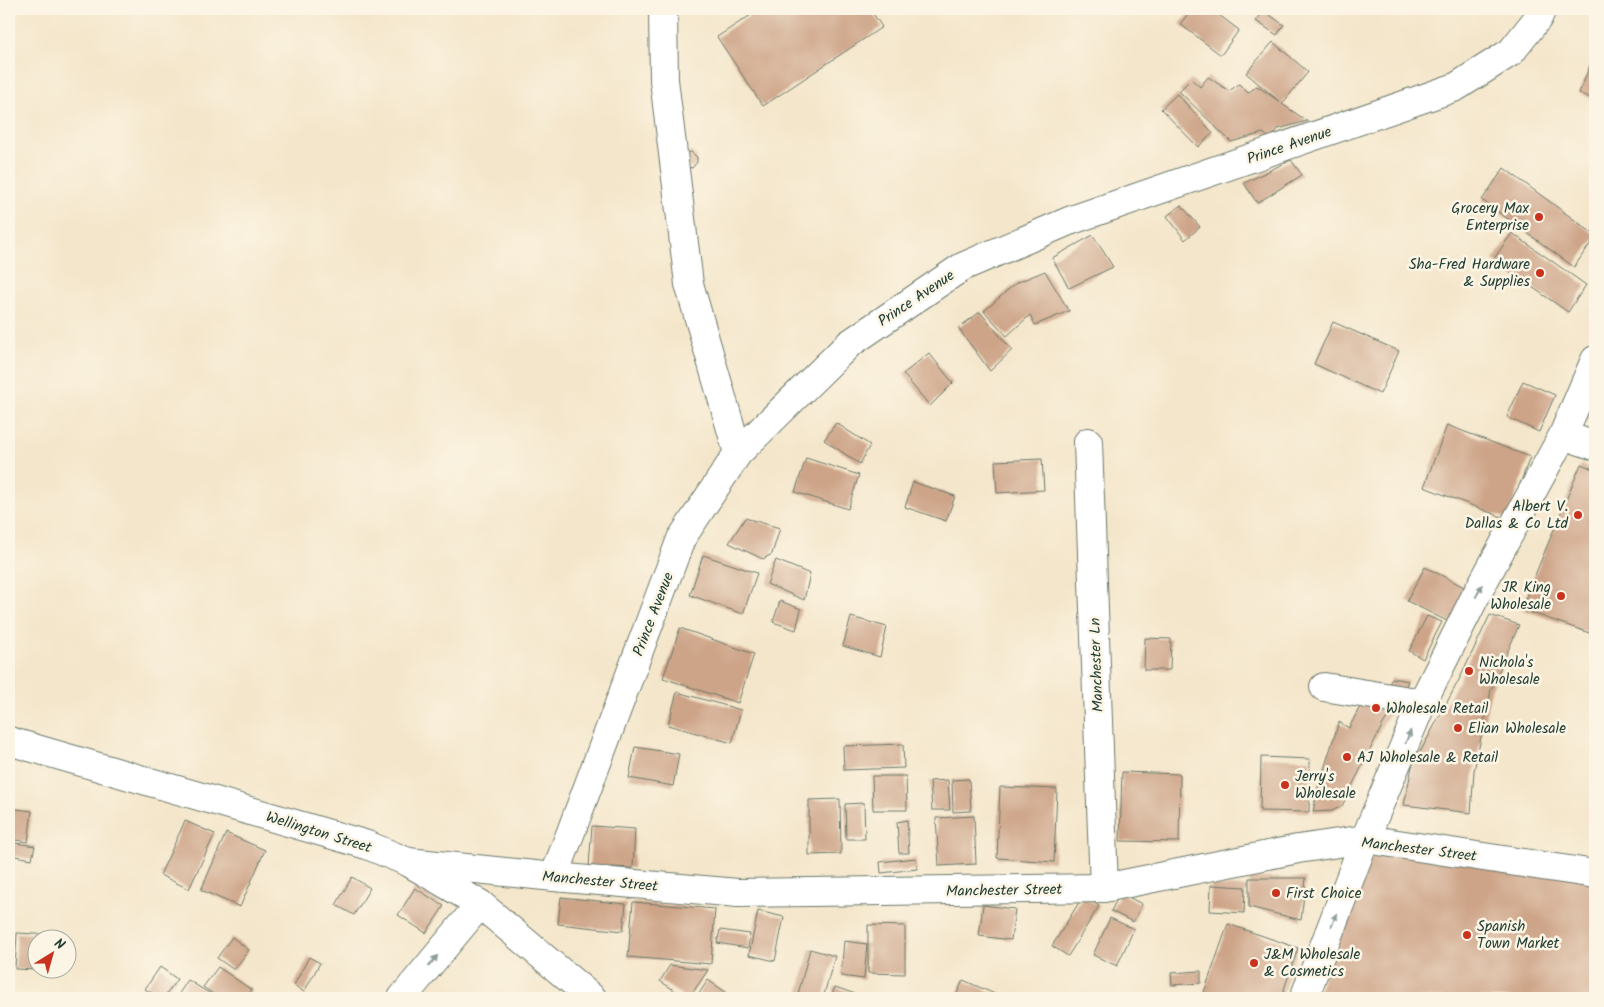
<svg xmlns="http://www.w3.org/2000/svg" width="1604" height="1007" viewBox="0 0 1604 1007" font-family="Kalam,sans-serif">
<style>
.building{fill:#cda488}
.lines{fill:none;stroke-linecap:round;stroke-linejoin:round}
.minor-casing{stroke:#6a7869;stroke-width:30}
.major-casing{stroke:#6a7869;stroke-width:30}
.minor{stroke:#fff;stroke-width:28}
.major{stroke:#fff;stroke-width:28}
.oneway{fill:#8f9e9a}
.poi-dot{fill:#c8321e;stroke:#fcf5e5;stroke-width:2}
.labels{text-anchor:middle;stroke-width:5;stroke-linejoin:round;paint-order:stroke}
.street-label{font-size:15px;fill:#1f3d34;stroke:#fcf5e5}
.poi-label{font-size:15px;fill:#1f3d34;stroke:#fcf5e5;text-anchor:start}
</style>
<rect width="100%" height="100%" fill="#fcf5e5"/>
<filter id="ink" filterUnits="userSpaceOnUse"><feTurbulence type="fractalNoise" baseFrequency=".02" numOctaves="2"/><feDisplacementMap in="SourceGraphic" scale="10" xChannelSelector="R" yChannelSelector="G"/><feConvolveMatrix kernelMatrix="1 2 1 2 8 2 1 2 1" color-interpolation-filters="sRGB"/></filter>
<filter id="wash" filterUnits="userSpaceOnUse"><feTurbulence type="fractalNoise" baseFrequency=".0096" numOctaves="4" result="noise"/><feDisplacementMap in="SourceGraphic" scale="20" xChannelSelector="R" yChannelSelector="G"/><feGaussianBlur stdDeviation="1.12" result="paint"/><feColorMatrix in="noise" values="0 0 0 0 0 0 0 0 0 0 0 0 0 0 0 0 0 1.4 0 .05"/><feComposite in="paint" operator="in"/></filter>
<g filter="url(#wash)">
<rect width="100%" height="100%" fill="#f4e6cb"/>
<g id="blocks">
<path class="building" d="M760,9H870L882,27L763,106L717,37Z
M1192,9H1211L1239,30L1221,55L1180,24Z
M1264,11L1284,25L1277,35L1256,21Z
M1273,42L1308,72L1282,104L1307,121L1278,129L1271,139L1263,133L1231,142L1179,91L1191,79L1200,87L1208,77L1229,91L1239,84L1248,93L1257,86L1280,102L1246,73Z
M1595,53V100L1579,93Z
M1177,94L1213,133L1198,147L1161,109Z
M691,152L697,157V162L692,168L687,167L685,153Z
M1291,160L1302,175L1257,203L1244,183Z
M1504,168L1595,235V237L1574,267L1482,200Z
M1181,205L1200,227L1185,240L1167,216Z
M1512,233L1586,285L1568,312L1493,260Z
M1093,235L1113,267L1069,288L1052,258Z
M1045,271L1069,311L1035,325L1030,315L1007,336L984,311L1016,283Z
M980,312L1012,350L990,371L958,328Z
M1333,322L1399,351L1380,394L1314,364Z
M929,353L953,383L930,406L903,374Z
M1523,381L1555,395L1539,432L1507,417Z
M836,423L870,445L860,464L824,440Z
M1447,425L1530,457L1507,519L1424,487Z
M806,458L859,475L848,509L795,492Z
M1042,459L1044,490L997,493L995,461Z
M1581,464L1595,470V635L1521,609Z
M913,482L955,496L946,521L905,507Z
M745,518L780,528L772,554L763,559L729,543Z
M703,555L757,573L743,614L690,595Z
M776,560L810,574L804,600L767,584Z
M1425,567L1468,589L1451,623L1407,601Z
M780,601L801,609L796,630L773,622Z
M1490,615L1519,625L1491,690L1474,771L1471,813L1404,805L1412,767L1460,678Z
M1427,616L1442,622L1423,659L1409,651Z
M851,617L887,627L880,657L843,646Z
M680,628L754,654L738,703L663,678Z
M1145,638L1171,639L1170,670H1144Z
M1392,678L1408,681L1402,695L1385,692Z
M677,692L741,710L732,743L668,725Z
M1364,699L1396,703L1382,726L1342,806L1332,811L1313,812L1317,791L1339,722L1349,728Z
M903,744L904,768L844,770L843,746Z
M635,747L679,754L673,786L629,778Z
M1261,757L1310,759L1309,812L1260,811Z
M1122,772L1180,774L1179,842L1120,841Z
M872,776H906L907,810H873Z
M969,779L971,811L953,812L952,780Z
M948,780L950,810H932L930,781Z
M1000,787L1057,789L1054,862L997,858Z
M840,799L841,854L809,855V800Z
M864,803L865,839H846L845,804Z
M9,808L32,811L28,842L9,839Z
M974,816L976,864L939,866L936,818Z
M907,820L909,853H899L897,822Z
M185,821L215,834L189,889L160,875Z
M592,826L635,829L633,868L589,866Z
M226,833L265,850L240,907L201,890Z
M1373,833L1595,871V998H1316Z
M9,842L35,846L32,859L9,855Z
M916,858L917,869L881,873L880,862Z
M352,877L370,888L354,915L336,905Z
M1249,878H1306L1301,920L1249,907Z
M1211,885L1245,887L1244,913L1210,911Z
M415,888L444,906L426,933L398,915Z
M1120,893L1142,904L1133,922L1111,911Z
M1083,896L1099,906L1068,956L1052,946Z
M561,897L626,904L623,931L558,924Z
M633,902L715,909L711,964L628,957Z
M983,905L1015,909L1011,940L979,936Z
M758,911L784,917L775,961L749,955Z
M1110,918L1134,929L1117,966L1093,955Z
M1228,924L1298,948L1281,998H1202Z
M868,925L905,926V974L868,973Z
M720,930L750,934L748,948L717,943Z
M17,933L52,935V940H38V970L15,969Z
M232,937L249,950L234,970L217,958Z
M844,941L867,944L864,979L841,976Z
M810,949L835,956L823,998H797Z
M309,957L320,963L304,992L294,985Z
M670,965L708,970L689,998H686L660,981Z
M160,967L177,979L164,998H159L145,989Z
M218,967L252,990L246,998H219L203,987Z
M1201,971V983L1172,985L1171,973Z
M188,980L212,995L210,998H176Z
M708,980L730,995L734,998H696Z
M963,980L1004,998H955Z
M835,987L867,998H831Z"/>
</g>
</g>
<g filter="url(#ink)">
<use href="#blocks" fill-opacity="0" stroke="#6a7869" stroke-width="1"/>
<g class="lines">
<defs>
<path id="minor" d="M663,9L664,80L689,284L738,453
M1563,435L1595,446
M1088,442L1104,888
M1324,687L1422,703
M408,862L554,877L738,893L1104,888L1298,849L1365,839L1595,874
M554,877L681,539L738,453L849,344L962,267L1069,221L1456,87L1511,52L1538,18L1542,9
M402,998L480,904
M1304,998L1365,839L1422,703L1474,599L1563,435L1595,360"/>
<path id="major" d="M9,741L367,845L408,862L480,904L592,998"/>
</defs>
<use href="#minor" class="minor-casing"/>
<use href="#major" class="major-casing"/>
<use href="#minor" class="minor"/>
<use href="#major" class="major"/>
</g>
<defs><path id="oneway-solid" d="M-6-.8H1V-3.2L6.5 0L1 3.2V.8H-6Z" transform="scale(1.25)"/></defs>
<g class="oneway">
<use href="#oneway-solid" transform="translate(1479 591) rotate(-62)"/>
<use href="#oneway-solid" transform="translate(1408 737) rotate(-67)"/>
<use href="#oneway-solid" transform="translate(1334 920) rotate(-69)"/>
<use href="#oneway-solid" transform="translate(433 961) rotate(-50)"/>
</g>
</g>
<g class="poi-dot">
<circle cx="1539" cy="217" r="5"/>
<circle cx="1540" cy="273" r="5"/>
<circle cx="1578" cy="515" r="5"/>
<circle cx="1561" cy="596" r="5"/>
<circle cx="1469" cy="671" r="5"/>
<circle cx="1376" cy="708" r="5"/>
<circle cx="1458" cy="728" r="5"/>
<circle cx="1347" cy="757" r="5"/>
<circle cx="1285" cy="785" r="5"/>
<circle cx="1276" cy="893" r="5"/>
<circle cx="1467" cy="935" r="5"/>
<circle cx="1254" cy="963" r="5"/>
</g>
<g class="labels">
<g class="street-label">
<text transform="translate(1289 145) rotate(-19)" y="5">Prince Avenue</text>
<text transform="translate(916 298) rotate(-34)" y="5">Prince Avenue</text>
<text transform="translate(653 614) rotate(-69)" y="5">Prince Avenue</text>
<text transform="translate(1096 665) rotate(-92)" y="5">Manchester Ln</text>
<text transform="translate(319 832) rotate(17)" y="5">Wellington Street</text>
<text transform="translate(1419 849) rotate(7)" y="5">Manchester Street</text>
<text transform="translate(600 881) rotate(5)" y="5">Manchester Street</text>
<text transform="translate(1004 890) rotate(-1)" y="5">Manchester Street</text>
</g>
<g class="poi-label">
<text x="1529" y="213" text-anchor="end">Grocery Max<tspan x="1529" dy="17">Enterprise</tspan></text>
<text x="1530" y="269" text-anchor="end">Sha-Fred Hardware<tspan x="1530" dy="17">&amp; Supplies</tspan></text>
<text x="1568" y="511" text-anchor="end">Albert V.<tspan x="1568" dy="17">Dallas &amp; Co Ltd</tspan></text>
<text x="1551" y="592" text-anchor="end">JR King<tspan x="1551" dy="17">Wholesale</tspan></text>
<text x="1479" y="667">Nichola's<tspan x="1479" dy="17">Wholesale</tspan></text>
<text x="1386" y="713">Wholesale Retail</text>
<text x="1468" y="733">Elian Wholesale</text>
<text x="1357" y="762">AJ Wholesale &amp; Retail</text>
<text x="1295" y="781">Jerry's<tspan x="1295" dy="17">Wholesale</tspan></text>
<text x="1286" y="898">First Choice</text>
<text x="1477" y="931">Spanish<tspan x="1477" dy="17">Town Market</tspan></text>
<text x="1264" y="959">J&amp;M Wholesale<tspan x="1264" dy="17">&amp; Cosmetics</tspan></text>
</g>
</g>
<rect width="1604" height="1007" fill="none" stroke="#fcf5e5" stroke-width="30"/>
<g transform="translate(52 954) rotate(37)"><circle r="24" fill="#fcf5e5" stroke="#a4ab9e"/>
<path d="M0-4L9 19L0 12L-9 19Z" fill="#c8321e"/>
<text y="-8" font-size="14" font-weight="bold" text-anchor="middle" fill="#1f3d34">N</text>
</g>
</svg>
